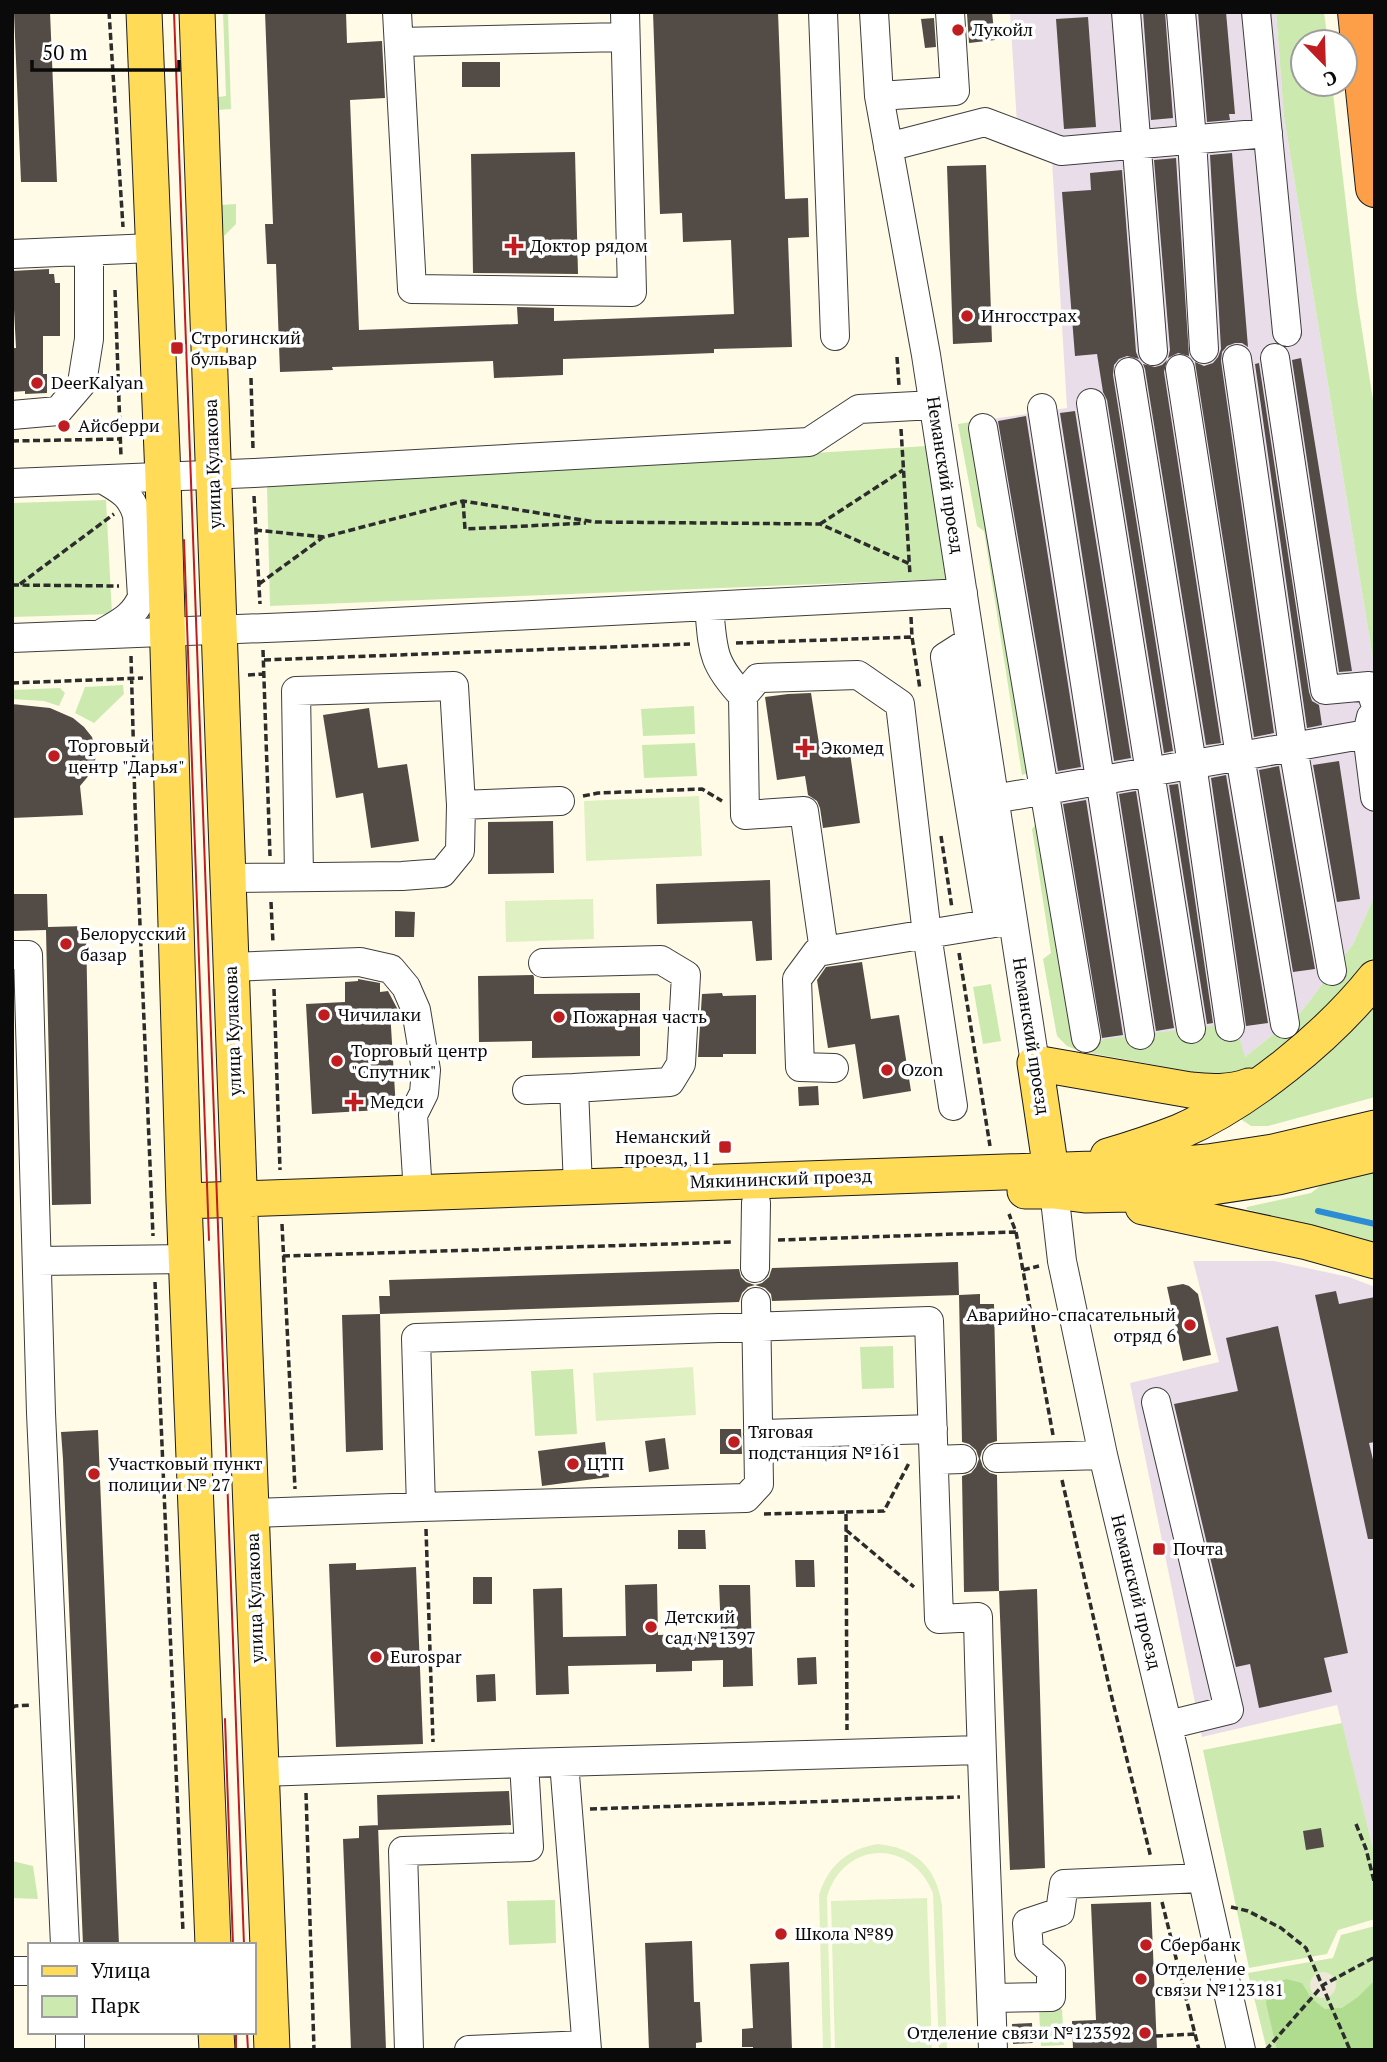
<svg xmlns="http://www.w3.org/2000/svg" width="1387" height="2062" viewBox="0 0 1387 2062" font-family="'PT Serif',serif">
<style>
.industrial{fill:#e9ddea}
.green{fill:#cceab0}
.forest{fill:#afdc8e}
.pitch{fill:#dff1c2}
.plaza{fill:#ede8d8}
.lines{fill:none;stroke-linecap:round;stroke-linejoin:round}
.stream{stroke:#2d8cd3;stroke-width:6}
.building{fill:#534b46}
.minor-casing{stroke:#3d3d3d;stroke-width:30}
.major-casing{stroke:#1b1b1b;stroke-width:37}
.highway-casing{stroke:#1b1b1b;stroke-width:40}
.path{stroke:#2c2c2c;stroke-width:3.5;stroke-dasharray:7 3.5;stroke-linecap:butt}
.minor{stroke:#fff;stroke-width:28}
.major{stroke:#ffdb57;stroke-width:35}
.highway{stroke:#fc9f48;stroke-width:38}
.tram{stroke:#bf1d20;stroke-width:2}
.poi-dot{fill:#bf1d20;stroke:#fff;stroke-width:2.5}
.labels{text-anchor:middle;stroke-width:7;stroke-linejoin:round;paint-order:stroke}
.poi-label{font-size:18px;fill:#0a0a0a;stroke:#fff;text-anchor:start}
.street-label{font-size:18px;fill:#0a0a0a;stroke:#fff}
</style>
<rect width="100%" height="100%" fill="#fffbe7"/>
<path class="industrial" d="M1010,12H1276L1284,117L1375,671V895L1353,944L1301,1012L1245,1057L1081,1043L978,421L1067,408L1051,144L1017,124Z
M1193,1261H1274L1349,1277L1375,1287V1856L1337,1705L1202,1737L1130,1383L1219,1362Z"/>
<path class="green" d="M223,12H228L231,109L218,110V97L226,96Z
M1276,12H1324L1328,42H1303V84H1332L1357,298L1375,413V671L1284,117Z
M236,204V224L224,236L221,205Z
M978,421L1036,771L1022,775L984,531L977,526L958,424Z
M927,446L946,579L270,606L267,487Z
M106,500L112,614L12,617V503Z
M123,685L124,694L94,723L75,713L85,687Z
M60,688L65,693L59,706L44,701L12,699V690Z
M694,706L695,734L643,736L641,709Z
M695,743L697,776L644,778L642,745Z
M1043,815L1081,1042L1235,1023L1245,1057L1301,1012L1353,944L1375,895V961L1358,985L1261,1069L1215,1076L1079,1051L1067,1046L1057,1036L1043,959L1051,953L1032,829Z
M991,984L1001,1041L983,1044L973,987Z
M1375,998V1097L1268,1126H1251L1233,1114Z
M1375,1171V1242L1246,1209L1247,1207L1311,1193L1329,1179Z
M893,1346L894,1388L862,1389L860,1347Z
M573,1369L577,1434L535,1436L531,1371Z
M1342,1723L1375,1856V1919L1338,1930L1327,1954L1249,1968L1203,1750Z
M12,1861L33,1866L38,1899L12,1898Z
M555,1900L556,1943L509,1945L507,1901Z
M1375,1926V2050H1267L1248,1973L1333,1958L1341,1935Z
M1062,2009L1064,2045L1041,2046L1039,2010Z"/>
<path class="forest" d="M1286,1979L1302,1983L1311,1998L1325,2009L1342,2008L1358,1997L1375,1980V2050H1277L1266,2003L1269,1987Z"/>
<path class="pitch" d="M699,796L702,856L586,861L584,801Z
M593,899L594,939L506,942L505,901Z
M693,1367L696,1415L596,1421L593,1373Z
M878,1844C916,1848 936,1867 942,1905L947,2050H939L933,1893C911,1838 844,1840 827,1897L831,2050H823L819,1895C828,1866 847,1849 878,1844Z
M927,1898L932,2050H835L831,1901Z"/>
<path class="plaza" d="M1310 1985a13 13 0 1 1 26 0a13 13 0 1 1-26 0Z"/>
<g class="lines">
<path class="stream" d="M1318,1211L1375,1224"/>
</g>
<path class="building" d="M14,12H50L57,182H21Z
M265,12H346L347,43L382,41L385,98L350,100L359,330L518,324L517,307L554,308V321L734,314L731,240L683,242L682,213L660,214L653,12H778L785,199L808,198L809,237L788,238L792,347L714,349V353L563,359V375L494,378L493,361L332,367L333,370L280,372L276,264H267L265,224H273Z
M992,12L995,40L969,43L967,14Z
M1143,12H1165L1173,118L1151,120Z
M1198,12H1226L1235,114H1229L1230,120L1207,122Z
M1088,17L1096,127L1064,129L1056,19Z
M934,18L936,47L925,48L921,19Z
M462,62H500V87H462Z
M575,152L578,274L473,273L471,154Z
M1232,153L1248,347L1242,343H1235L1227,346L1222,352L1221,361L1274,733L1254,737L1195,362L1204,366L1213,363L1218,357L1221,349L1210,155Z
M1176,158L1189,356L1178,353L1168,358L1170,350L1154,160Z
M986,165L992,342L953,344L947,166Z
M1122,170L1136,352L1139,359L1127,356L1119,359L1114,365L1113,375L1173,751L1164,753L1107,400L1103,392L1097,354L1075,356L1062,192L1091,190L1090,173Z
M49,269V274H54L55,283H60V336H43V374H47V393L25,394V391L12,392V348H16L12,271Z
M1301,358L1352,671L1339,672L1292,360Z
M1167,360L1164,372L1221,743L1206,745L1145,369L1143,364L1155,367L1162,365Z
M1259,363L1309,692L1312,701L1319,705L1322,725L1307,728L1255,364Z
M1075,411L1131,758L1114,761L1060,413Z
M1026,416L1081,767L1058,771L998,421Z
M811,693L820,750L849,746L860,823L823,828L820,808L817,801L808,795L805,776L777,780L765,697L788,694Z
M12,704L50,708L73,718L84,727L92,737L96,751L95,762L90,774L80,786L83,815L12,818Z
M369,708L378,768L407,764L419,841L371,848L363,793L336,798L323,715Z
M1339,761L1360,899L1337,902L1313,765Z
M1279,766L1315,969L1293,972L1259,770Z
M1226,775L1268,1023L1246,1026L1211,778Z
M1178,784L1213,1023L1207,1024L1169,785Z
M1136,791L1174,1028L1156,1031L1119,794Z
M1086,800L1123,1035L1102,1038L1063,804Z
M553,821L554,873L488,874V822Z
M770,880L772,960L756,961L752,921L657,924L656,884Z
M12,894H47L48,927L86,926L91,1204L52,1205L46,930L12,931Z
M395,911L415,912L414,937H395Z
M862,962L871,1019L899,1015L911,1091L863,1099L855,1044L828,1048L817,980L826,967Z
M533,975L534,977V994L640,993V1056L532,1058V1041L479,1042L478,976Z
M358,979L380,983V992L388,991L398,1010H390L396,1109L312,1114L306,1004L345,1002V982L358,981Z
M722,993L723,996L756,995V1054H723V1057H698L702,994Z
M818,1086L819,1105L799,1106L798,1087Z
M958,1262L959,1295L772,1301L771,1294L765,1288L755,1285L748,1287L742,1293L739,1302L380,1314L379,1296H390L389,1280L739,1269L741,1277L746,1282L755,1285L762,1283L769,1277L772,1268Z
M1183,1284L1189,1286L1198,1294L1211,1355L1183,1361L1167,1287Z
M1336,1291L1339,1304L1375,1297V1442L1369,1443L1375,1468V1539H1368L1315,1295Z
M980,1294V1304H994L997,1441L988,1444L982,1451L980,1458L983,1467L990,1473L997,1475L999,1591L964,1592L962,1476L971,1473L976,1467L979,1459L976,1450L969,1444L962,1442L959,1295Z
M380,1314L383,1450L346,1452L342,1315Z
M1278,1326L1348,1653L1324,1658L1332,1692L1259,1708L1250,1664L1236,1667L1174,1404L1238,1391L1226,1338Z
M720,1429H741L742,1454H720Z
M98,1430L119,1945H83L63,1459L61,1432Z
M665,1438L669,1469L649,1472L645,1441Z
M605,1442L609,1477L542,1486L538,1451Z
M678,1530H705L706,1549H678Z
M795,1560H814L815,1587H796Z
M356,1563V1570L416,1567L423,1744L336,1747L329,1564Z
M473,1577H492V1604H473Z
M657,1584L658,1635L721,1633L719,1585H750L753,1686L723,1687V1660L692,1661V1671L656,1672V1664L568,1666L569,1694L536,1695L533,1589L562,1588L563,1637L626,1636L625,1585Z
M1037,1589L1045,1868L1010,1870L999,1591Z
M816,1657L817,1684L798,1685L797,1658Z
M495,1674L496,1701L477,1702L476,1675Z
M509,1791L511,1825L378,1830L377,1795Z
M378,1825L386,2050H351L343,1839L359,1838V1826Z
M1321,1828L1324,1847L1306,1850L1303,1831Z
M1151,1902L1157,2050H1073L1072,2021L1096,2020L1091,1904Z
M692,1941L694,2002H700L702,2042L696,2043V2050H649L645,1943Z
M789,1962L792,2050H753V2047H742V2029L753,2028L750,1964Z
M1032,2023L1033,2043L1013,2044L1012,2024Z"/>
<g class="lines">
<defs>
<path id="minor" d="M397,12L412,289L632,292L625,12
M823,12L835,336
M874,12L879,96L926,355L1035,1063
M1126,12L1153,351
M1181,12L1192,139L1204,349
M1256,12L1287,332
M399,42L625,37
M879,96L955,91L950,12
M888,147L985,122L1061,151L1268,133
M12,254L152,248
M1275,358L1325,690L1369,686L1375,703
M1237,359L1293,747L1332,971
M1180,369L1240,756L1285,1024
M1129,372L1192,764L1230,1027
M1091,403L1191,1029
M1042,408L1140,1035
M12,415L58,411L82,383L89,339V251
M983,428L1086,1038
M12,483L254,473L809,442L859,409L934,405
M709,606C713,650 711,662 743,696
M101,634C119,623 133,618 142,597L137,515C131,495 121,490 104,480
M12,638L315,626L963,593
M970,641L945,657L989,924
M1371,717L1367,734L1375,797
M994,799L1367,734
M461,805L560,801
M228,878L402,876L442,873L460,851L461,805L454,686L296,691L299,876
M824,951L804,811L745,815L743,696L758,678L858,675L900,704L927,934L953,1106
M12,955H28L41,1413L65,1945
M543,963L661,960L686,975L681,1064L670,1082L574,1088L578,1187
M231,967L360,962L391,969L406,987L416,1010L426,1070L424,1093L413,1115L418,1193
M834,1068L800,1067L797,979L817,952L1013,920
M527,1090L574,1088
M1054,1191L1062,1261L1103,1455L1174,1752L1241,2050
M37,1261L187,1259
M755,1268L756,1203
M1156,1402L1229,1710L1168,1725
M758,1434L933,1429
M997,1458L1103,1455
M934,1460L962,1459
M421,1507L746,1498L759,1484L756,1302
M252,1513L421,1507L416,1338L929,1321L939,1619L978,1617C981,1762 988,1906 993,2050
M564,1762L587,2050
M524,1763L980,1750
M261,1772L524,1763L529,1847L403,1851L409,2050
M12,1971H30
M991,1998L1051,1997V1970L1029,1951L1027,1923L1060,1912L1064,1884L1202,1878
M70,2032V2050
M469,2050L586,2045"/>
<path id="major" d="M144,12L163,477L184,1201L213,1945
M197,12L245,1354L272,2050
M1108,1156C1132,1149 1156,1141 1179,1132C1248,1102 1328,1037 1375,978
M1025,1191H1054L1085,1195L1173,1193L1278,1177L1375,1154
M1054,1191L1035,1063L1190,1090C1210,1092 1230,1093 1249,1086
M184,1201L1148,1167L1208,1162L1273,1152L1375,1128
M1143,1207L1307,1242L1375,1261
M216,2032L217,2050"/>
<path id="highway" d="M1357,12L1375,188"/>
</defs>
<use href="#minor" class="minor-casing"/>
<use href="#major" class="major-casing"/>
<use href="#highway" class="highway-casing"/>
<path class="path" d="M109,12L123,227
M115,290L121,457
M897,357L899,386
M251,378L253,449
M901,429L910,575
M12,441L121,439
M254,496L260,604
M463,501L465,529L586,523
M820,524L903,470
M255,530L324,537L463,501L595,522L820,524L910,564
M20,584L114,514
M259,584L322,538
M12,585L119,586
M911,617L912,637L920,689
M736,643L912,637
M263,650L270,856
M131,656L135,805L153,1236
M264,660L690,644
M248,675L264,674
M12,683L143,678
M583,796L598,793L702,789L722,801
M941,836L952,908
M271,902L273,943
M959,953L990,1146
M274,989L280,1170
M282,1224L295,1489
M1016,1232L1053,1435
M778,1240L1016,1232L1009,1214
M283,1256L732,1242
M1023,1270L1039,1266
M155,1282L183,1932
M1062,1480L1110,1690L1151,1858
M846,1512L884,1511L909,1463
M764,1514L846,1512L847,1730
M426,1529L433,1742
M846,1530L914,1587
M12,1708L15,1706L31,1705
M306,1793L314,2050
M590,1809L960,1797
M1356,1824L1366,1849L1375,1885
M1162,1902L1199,2050
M1231,1907L1248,1911L1281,1928L1306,1948L1350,2050
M1156,2036L1195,2034
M1266,2050L1323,1985L1375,1957"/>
<use href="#minor" class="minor"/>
<use href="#major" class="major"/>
<use href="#highway" class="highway"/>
<path class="tram" d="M174,12L244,1945
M184,540L209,1240
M225,1719L233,1945
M236,2032V2050
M247,2032L248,2050"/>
</g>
<g class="poi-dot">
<circle cx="958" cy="30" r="7"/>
<path d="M510.5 235.5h7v7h7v7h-7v7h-7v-7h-7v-7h7z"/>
<circle cx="967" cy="316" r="7"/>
<rect x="170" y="341" width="14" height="14" rx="3.5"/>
<circle cx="37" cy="383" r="7"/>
<circle cx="64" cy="426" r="7"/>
<path d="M801.5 737.5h7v7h7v7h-7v7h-7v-7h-7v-7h7z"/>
<circle cx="54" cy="756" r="7"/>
<circle cx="66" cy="944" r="7"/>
<circle cx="324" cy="1015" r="7"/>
<circle cx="559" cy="1017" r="7"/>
<circle cx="337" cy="1061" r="7"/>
<circle cx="887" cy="1070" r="7"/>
<path d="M350.5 1091.5h7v7h7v7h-7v7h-7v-7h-7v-7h7z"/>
<rect x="718" y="1140" width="14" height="14" rx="3.5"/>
<circle cx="1190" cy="1325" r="7"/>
<circle cx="734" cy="1442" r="7"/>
<circle cx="573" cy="1464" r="7"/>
<circle cx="94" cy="1474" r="7"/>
<rect x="1152" y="1542" width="14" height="14" rx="3.5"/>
<circle cx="651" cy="1627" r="7"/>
<circle cx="376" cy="1657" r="7"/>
<circle cx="781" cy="1934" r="7"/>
<circle cx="1146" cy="1945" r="7"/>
<circle cx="1141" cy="1979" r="7"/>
<circle cx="1145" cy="2033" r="7"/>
</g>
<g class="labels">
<g class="poi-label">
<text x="972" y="36">Лукойл</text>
<text x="530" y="252">Доктор рядом</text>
<text x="981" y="322">Ингосстрах</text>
<text x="191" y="344">Строгинский<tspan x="191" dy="21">бульвар</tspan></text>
<text x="51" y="389">DeerKalyan</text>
<text x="78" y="432">Айсберри</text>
<text x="68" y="752">Торговый<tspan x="68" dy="21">центр "Дарья"</tspan></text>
<text x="821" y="754">Экомед</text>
<text x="80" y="940">Белорусский<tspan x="80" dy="21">базар</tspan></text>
<text x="338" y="1021">Чичилаки</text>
<text x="573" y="1023">Пожарная часть</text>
<text x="351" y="1057">Торговый центр<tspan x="351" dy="21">"Спутник"</tspan></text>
<text x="901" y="1076">Ozon</text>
<text x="370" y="1108">Медси</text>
<text x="711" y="1143" text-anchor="end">Неманский<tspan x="711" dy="21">проезд, 11</tspan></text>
<text x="1176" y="1321" text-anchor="end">Аварийно-спасательный<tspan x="1176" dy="21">отряд 6</tspan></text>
<text x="748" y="1438">Тяговая<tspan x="748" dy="21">подстанция №161</tspan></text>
<text x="108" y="1470">Участковый пункт<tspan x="108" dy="21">полиции № 27</tspan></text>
<text x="587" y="1470">ЦТП</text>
<text x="1173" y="1555">Почта</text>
<text x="665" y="1623">Детский<tspan x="665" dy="21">сад №1397</tspan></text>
<text x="390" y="1663">Eurospar</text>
<text x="795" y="1940">Школа №89</text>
<text x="1160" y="1951">Сбербанк</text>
<text x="1155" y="1975">Отделение<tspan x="1155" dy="21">связи №123181</tspan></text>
<text x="1131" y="2039" text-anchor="end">Отделение связи №123592</text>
</g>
<g class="street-label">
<text transform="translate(213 464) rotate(-92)" y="6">улица Кулакова</text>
<text transform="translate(945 475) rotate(81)" y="6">Неманский проезд</text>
<text transform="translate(233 1031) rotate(-92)" y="6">улица Кулакова</text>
<text transform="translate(1031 1036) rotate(81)" y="6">Неманский проезд</text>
<text transform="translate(781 1179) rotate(-2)" y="6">Мякининский проезд</text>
<text transform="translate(1136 1592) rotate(76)" y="6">Неманский проезд</text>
<text transform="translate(255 1598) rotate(-92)" y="6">улица Кулакова</text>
</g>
</g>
<rect width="1387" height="2062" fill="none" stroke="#0a0a0a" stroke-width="28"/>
<rect x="28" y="1943" width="228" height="91" fill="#ffffff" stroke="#9d9d9d" stroke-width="2"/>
<rect x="42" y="1966" width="35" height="10" fill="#ffdb57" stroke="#9d9d9d" stroke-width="2"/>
<text x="91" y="1978" font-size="21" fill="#0a0a0a">Улица</text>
<rect x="42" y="1996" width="35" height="21" fill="#cceab0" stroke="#9d9d9d" stroke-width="2"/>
<text x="91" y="2013" font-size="21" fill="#0a0a0a">Парк</text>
<g transform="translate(1324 63) rotate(157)"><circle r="33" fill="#ffffff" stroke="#9d9d9d" stroke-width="2"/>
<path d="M0-5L12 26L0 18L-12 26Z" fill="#bf1d20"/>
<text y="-10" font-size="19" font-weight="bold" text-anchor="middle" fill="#0a0a0a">С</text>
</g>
<path d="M32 60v10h147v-10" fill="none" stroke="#0a0a0a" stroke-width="3.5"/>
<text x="42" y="60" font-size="21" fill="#0a0a0a" stroke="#ffffff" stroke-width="5" paint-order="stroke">50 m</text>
</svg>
